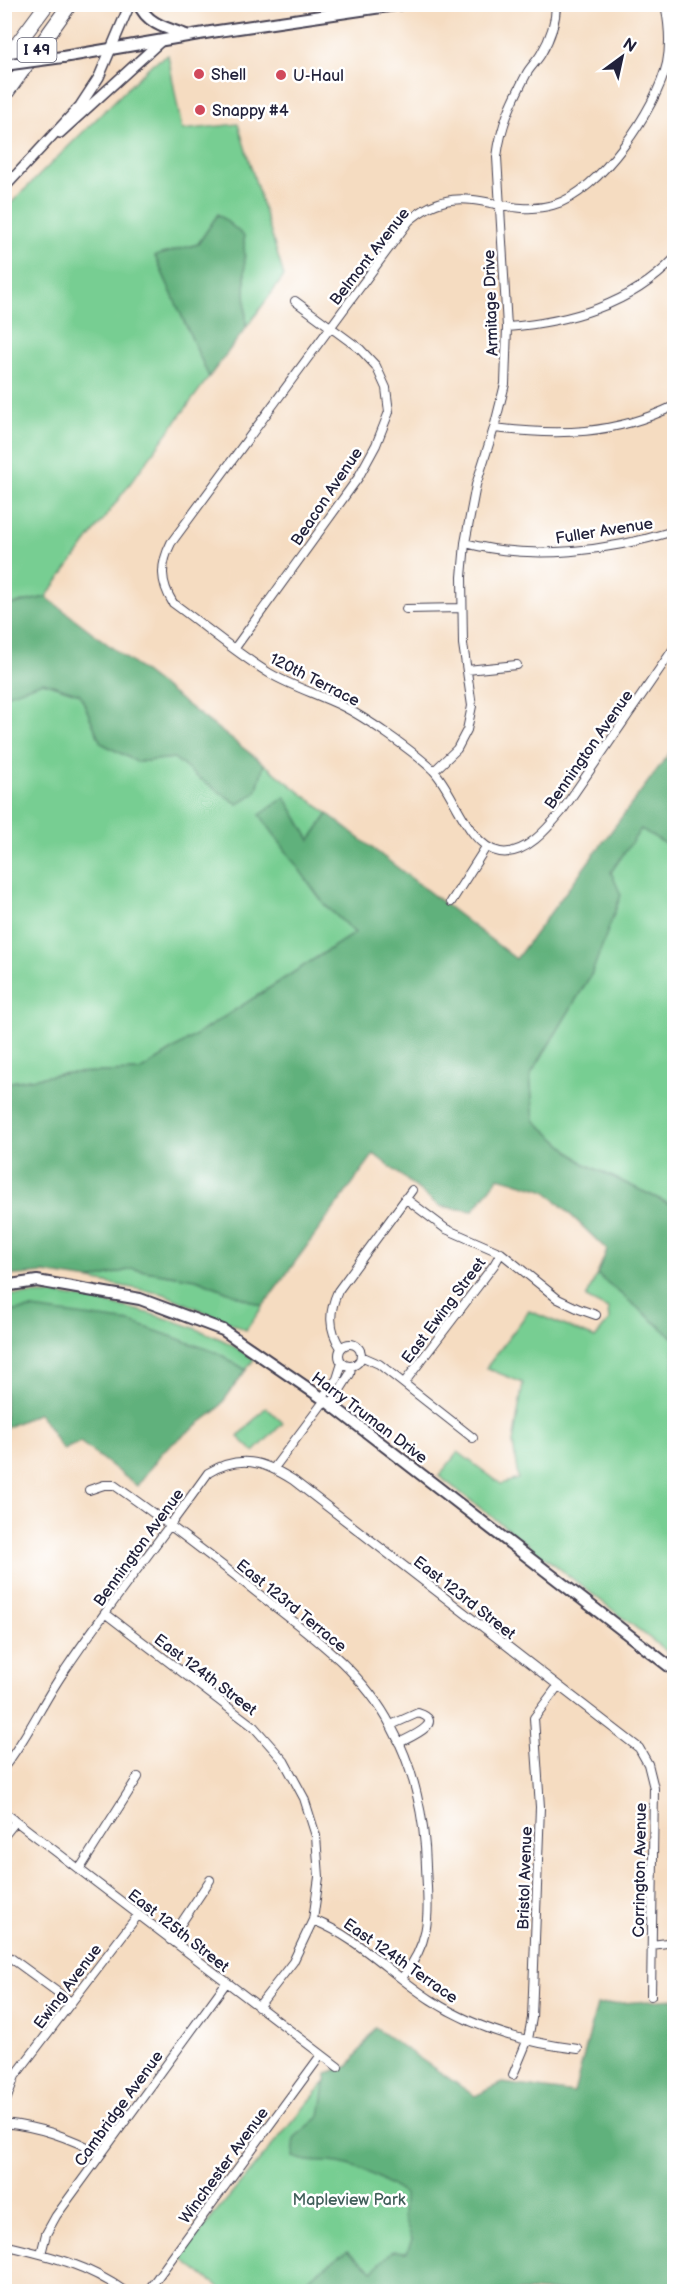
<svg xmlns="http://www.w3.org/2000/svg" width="679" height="2296" viewBox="0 0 679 2296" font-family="'Balsamiq Sans',sans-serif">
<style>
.green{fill:#77ce92;stroke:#4c7866;stroke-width:1.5}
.forest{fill:#61b17c;stroke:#426a5c;stroke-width:1.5}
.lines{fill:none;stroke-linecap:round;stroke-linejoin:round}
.minor-casing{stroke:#423e4f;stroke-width:10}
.tertiary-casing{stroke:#423e4f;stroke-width:12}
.secondary-casing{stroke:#423e4f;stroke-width:14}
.motorway-casing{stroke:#423e4f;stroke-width:16}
.minor{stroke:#fff;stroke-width:8}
.tertiary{stroke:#fff;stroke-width:9}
.secondary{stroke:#fff;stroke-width:10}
.motorway{stroke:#fff;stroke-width:14}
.secondary-bridge-casing{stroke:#423e4f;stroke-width:14;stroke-linecap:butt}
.secondary-bridge{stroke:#fff;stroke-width:10}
.poi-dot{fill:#d1495b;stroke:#fff;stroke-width:2}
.labels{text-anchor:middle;stroke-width:5;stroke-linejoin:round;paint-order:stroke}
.shield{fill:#fff;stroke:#646476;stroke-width:1.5}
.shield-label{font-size:15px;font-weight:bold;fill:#22223b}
.poi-label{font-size:16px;fill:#22223b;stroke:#fff;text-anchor:start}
.street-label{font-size:16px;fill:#22223b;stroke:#fff}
.park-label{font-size:16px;fill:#405e59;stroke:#fff}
</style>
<rect width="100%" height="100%" fill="#fff"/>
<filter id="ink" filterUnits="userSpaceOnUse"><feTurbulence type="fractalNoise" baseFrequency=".0167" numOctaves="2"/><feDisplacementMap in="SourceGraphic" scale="12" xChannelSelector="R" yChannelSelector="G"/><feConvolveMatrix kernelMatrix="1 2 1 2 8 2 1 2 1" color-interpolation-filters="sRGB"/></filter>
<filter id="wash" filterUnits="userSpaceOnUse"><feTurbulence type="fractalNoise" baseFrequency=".008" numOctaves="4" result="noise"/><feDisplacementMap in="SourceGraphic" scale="24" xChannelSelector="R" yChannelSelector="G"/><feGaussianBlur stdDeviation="1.35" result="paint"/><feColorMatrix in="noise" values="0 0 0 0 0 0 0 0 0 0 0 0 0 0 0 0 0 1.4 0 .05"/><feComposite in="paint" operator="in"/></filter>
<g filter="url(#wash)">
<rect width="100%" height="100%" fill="#f5dcc1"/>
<path class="green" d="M168,55L182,130L238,124L284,276L246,328L244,236L218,214L198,244L155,256L209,377L46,597L4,606V210L152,64Z
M43,682L80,694L101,743L137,762L174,758L196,776L238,804L256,792L264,764L328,814L310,840L324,904L355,933L140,1071L68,1073L5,1083V695Z
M641,828L674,849V1206L583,1163L534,1120L530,1076L592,973L610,873Z
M132,1269L196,1279L263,1306L246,1330L164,1294L90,1280Z
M597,1274L674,1338V1657L439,1476L458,1452L501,1484L518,1479L513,1443L523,1383L486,1368L529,1311L595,1338L609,1321L608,1309L586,1298Z
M54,1294C110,1302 166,1314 218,1338C231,1343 242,1352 254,1359L246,1370L218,1353L32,1309L5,1312L4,1295Z
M266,1407L283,1423L254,1452L238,1437Z
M338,2067L515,2292L224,2291L179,2257Z"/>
<path class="forest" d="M218,214L244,236L246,328L209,377L155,256L198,244Z
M46,597L264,764L256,792L238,804L196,776L174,758L137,762L101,743L80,694L43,682L5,695V606Z
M674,747V849L641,829L611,872L621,895L592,973L530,1076L534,1120L583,1163L674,1206V1338L597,1274L607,1250L546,1191L499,1177L473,1211L439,1206L374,1154L263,1306L196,1279L132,1269L90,1280L44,1273L5,1276V1083L68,1073L140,1071L355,933L324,904L260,815L285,797L310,840L328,814L516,959Z
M32,1309L131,1322L218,1353L246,1370L217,1410L163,1451L137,1486L80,1442L63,1450L39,1413L5,1428V1312Z
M674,1999V2291H319L306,2280L347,2251L373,2270L393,2251L407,2252L412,2239L403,2217L404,2194C381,2179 359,2164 330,2162C315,2161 309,2163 293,2157L295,2137L320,2116L327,2073L349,2066L375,2028L475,2096L503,2083L574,2093L597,2005Z"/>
</g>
<g filter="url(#ink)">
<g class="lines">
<defs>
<path id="minor" d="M665,4C669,24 671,43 667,63C657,108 599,193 553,205C498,220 462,174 409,221L171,543C160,565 160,582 173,603C205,626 236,653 269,673C291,686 317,694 340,705C365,717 412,750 433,770C454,791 468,847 500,852C525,856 548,828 562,811L674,648
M507,327C570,322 630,305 674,259
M494,428C559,436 614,435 674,406
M465,543C532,561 609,551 674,531
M406,609L462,608
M235,648L358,478L376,445L389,412L386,388L376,366L360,349L295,301
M467,670L517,665
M434,771L457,749L467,730L472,706L463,644L462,577L465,543L476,485L494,428L505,384L507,327L497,157C501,124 512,102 527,73C531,66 537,61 541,54C550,39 556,22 556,4
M451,902L486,847
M405,1198L446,1229L501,1253L558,1299L579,1309L596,1315
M339 1355a11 11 0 1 1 22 0a11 11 0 1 1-22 0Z
M341,1348C328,1329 329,1311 338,1291L412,1190
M361,1356L379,1364L473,1438
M404,1383L494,1265L501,1253
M322,1398L337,1379L342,1363
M331,1404L350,1374L351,1366
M274,1468L325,1400
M89,1490L104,1485H114C164,1520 212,1557 260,1595C308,1633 362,1670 391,1726C414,1768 425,1819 426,1866C428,1914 433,1938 402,1978
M106,1614L254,1727L284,1761L304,1798L316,1836L319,1877L313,1920L293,1962L258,2007
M391,1725L418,1713C448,1722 408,1738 399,1743
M4,1767C28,1737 43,1701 65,1670C110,1603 161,1539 208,1473C240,1454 263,1461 293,1480L639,1748L648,1764L654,1788L651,1996
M4,1812L338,2067
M4,1836L16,1821
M79,1870L138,1777
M313,1920C359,1938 389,1973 431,2000C474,2028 526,2043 578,2049
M170,1940L210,1880
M652,1945L674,1942
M4,1953L71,2002
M513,2075L528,2039L532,2018L540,1807L534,1718L558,1686
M4,2106L15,2076L138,1915
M4,2123C40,2127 69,2137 101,2154
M4,2245C51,2256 86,2264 126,2292
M41,2254L46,2234L56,2216L226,1983
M147,2292L321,2055"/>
<path id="tertiary" d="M60,133L161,41
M4,188L80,106L99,77L130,4"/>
<path id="secondary" d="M139,4C147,25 170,29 189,36
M63,57L211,32L402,4
M4,1286L37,1281L140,1299L223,1330L325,1400L674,1670"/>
<path id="motorway" d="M4,62L47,4
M4,96L70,4"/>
</defs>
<use href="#minor" class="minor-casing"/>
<use href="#tertiary" class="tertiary-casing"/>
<use href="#secondary" class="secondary-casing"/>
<use href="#motorway" class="motorway-casing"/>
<use href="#minor" class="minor"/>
<use href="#tertiary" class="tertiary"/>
<use href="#secondary" class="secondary"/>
<use href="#motorway" class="motorway"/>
<defs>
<path id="secondary-bridge" d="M4,65L63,57"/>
</defs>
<use href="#secondary-bridge" class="secondary-bridge-casing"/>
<use href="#secondary-bridge" class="secondary-bridge"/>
</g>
</g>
<g class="poi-dot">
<circle cx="199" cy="74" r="6"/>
<circle cx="281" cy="75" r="6"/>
<circle cx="200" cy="110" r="6"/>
</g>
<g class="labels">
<rect class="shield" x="17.5" y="38" width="39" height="24" rx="4.5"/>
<g class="shield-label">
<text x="37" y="55">I 49</text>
</g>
<g class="poi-label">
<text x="211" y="80">Shell</text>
<text x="293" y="81">U-Haul</text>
<text x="212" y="116">Snappy #4</text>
</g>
<g class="street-label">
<text transform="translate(369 256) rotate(-52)" y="6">Belmont Avenue</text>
<text transform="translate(490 303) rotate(-92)" y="6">Armitage Drive</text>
<text transform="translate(326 496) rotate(-56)" y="6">Beacon Avenue</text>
<text transform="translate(604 530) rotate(-9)" y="6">Fuller Avenue</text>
<text transform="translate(315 679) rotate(27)" y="6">120th Terrace</text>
<text transform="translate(588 749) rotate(-55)" y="6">Bennington Avenue</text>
<text transform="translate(443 1310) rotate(-53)" y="6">East Ewing Street</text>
<text transform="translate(370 1417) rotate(37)" y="6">Harry Truman Drive</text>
<text transform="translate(138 1547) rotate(-54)" y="6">Bennington Avenue</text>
<text transform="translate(465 1597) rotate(38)" y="6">East 123rd Street</text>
<text transform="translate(292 1605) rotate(39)" y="6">East 123rd Terrace</text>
<text transform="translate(206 1674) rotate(37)" y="6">East 124th Street</text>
<text transform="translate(639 1870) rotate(-89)" y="6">Corrington Avenue</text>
<text transform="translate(524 1878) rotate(-88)" y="6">Bristol Avenue</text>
<text transform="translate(179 1930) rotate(38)" y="6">East 125th Street</text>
<text transform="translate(401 1960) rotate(35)" y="6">East 124th Terrace</text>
<text transform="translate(67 1986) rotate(-53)" y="6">Ewing Avenue</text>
<text transform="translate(118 2108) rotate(-54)" y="6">Cambridge Avenue</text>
<text transform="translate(223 2165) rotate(-54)" y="6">Winchester Avenue</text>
</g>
<g class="park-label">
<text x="349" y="2205">Mapleview Park</text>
</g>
</g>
<rect width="679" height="2296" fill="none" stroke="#fff" stroke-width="24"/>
<g transform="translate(622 57) rotate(33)" stroke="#ffffff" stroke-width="4.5" paint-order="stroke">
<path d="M0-4.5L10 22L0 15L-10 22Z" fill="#22223b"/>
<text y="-9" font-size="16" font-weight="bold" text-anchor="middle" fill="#22223b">N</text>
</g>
</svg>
